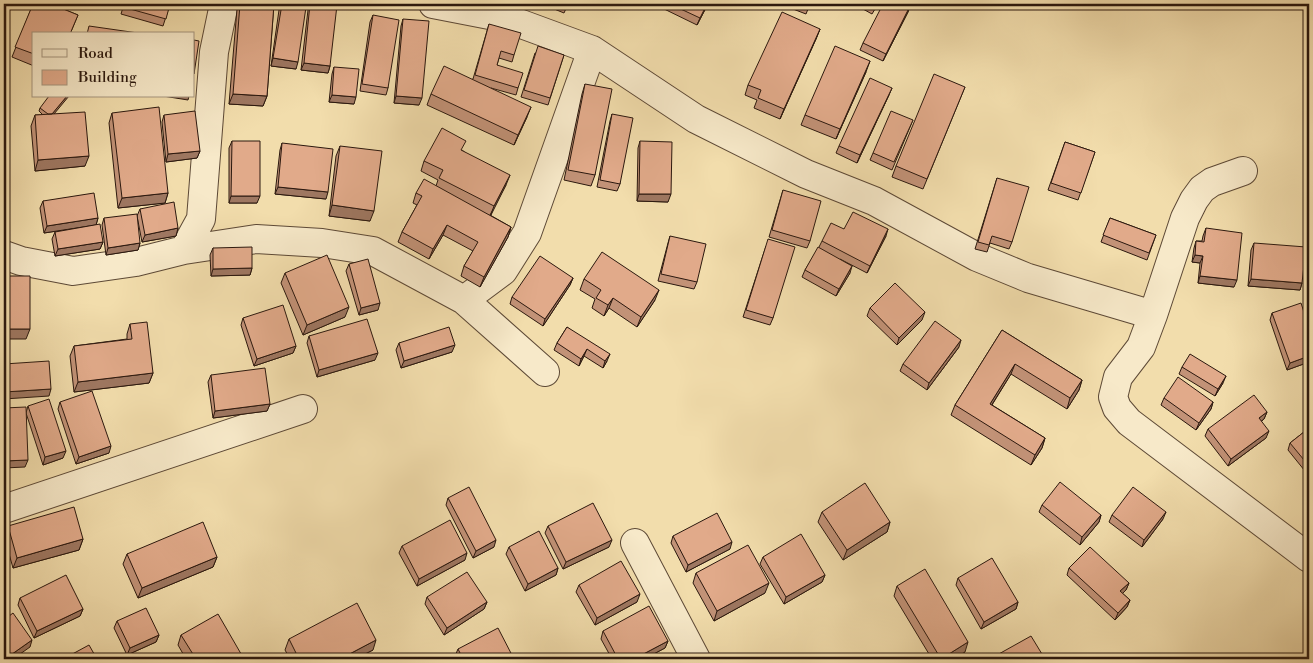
<svg xmlns="http://www.w3.org/2000/svg" width="1313" height="663" viewBox="0 0 1313 663" font-family="'Libre Bodoni',serif">
<style>
.lines{fill:none;stroke-linecap:round;stroke-linejoin:round}
.minor-casing{stroke:#5d4936;stroke-width:30}
.minor{stroke:#f7e9c9;stroke-width:28}
.wall{fill:#c29277;stroke:#2b180e}
.shaded-wall{fill:#9e7761;stroke:#2b180e}
.building{fill:#e1aa8a;stroke:#2b180e}
</style>
<rect width="100%" height="100%" fill="#f2ddac"/>
<filter id="stains"><feTurbulence type="fractalNoise" baseFrequency=".004" numOctaves="4"/><feColorMatrix values="0 0 0 0 .2 0 0 0 0 .09 0 0 0 0 .02 0 0 0 .5 -.17"/></filter>
<radialGradient id="worn" r=".72"><stop offset=".6" stop-color="#630" stop-opacity="0"/><stop offset="1" stop-color="#630" stop-opacity=".3"/></radialGradient>
<g class="lines">
<defs>
<path id="minor" d="M433,4L505,18L592,50L696,119L806,174L874,201L977,257L1028,278L1153,315L1141,347L1118,377L1113,397L1117,408L1129,422L1309,558
M184,250L256,239L322,243L373,251L464,300L545,372
M4,255L21,261L73,271L136,262L184,250L201,219L214,52L224,4
M464,300L503,271L527,233L592,50
M1153,315L1185,218L1194,200L1202,189L1212,182L1243,171
M4,509L303,409
M635,543L696,659"/>
</defs>
<use href="#minor" class="minor-casing"/>
<use href="#minor" class="minor"/>
</g>
<path class="wall" d="M33,4H51L78,15L70,34H34V66L12,57Z
M124,4H170L163,26L121,14Z
M237,4H274L267,96L263,106L229,104L237,9L238,6H237Z
M281,4L296,69L271,66L279,10Z
M310,4L330,66L328,73L301,70L308,10Z
M542,4H568L564,13Z
M659,4H708L697,25L658,6Z
M780,4H810L806,14Z
M854,4H878L872,14Z
M911,4L908,12L883,61L860,50L863,43L895,6Z
M373,15L388,88L386,95L360,91L370,22Z
M403,19L419,105L394,103L401,26Z
M489,24L514,55L512,62L499,58L497,65L518,88L516,95L491,88L527,117L514,145L427,105L431,94L473,79Z
M820,29L816,39L780,119L754,108L757,100L745,95L748,85Z
M535,53L564,55L548,105L521,97Z
M334,67L354,104L329,102L332,74Z
M866,72L836,139L801,125L805,115Z
M585,84L595,175L591,186L564,180L582,94Z
M965,87L923,189L892,177L896,166Z
M889,95L857,163L836,153L839,146Z
M40,108L54,114L85,166L35,171L31,126L35,115H43L39,111Z
M112,113L168,193L165,203L118,208L109,123Z
M612,114L620,184L617,191L597,187L610,121Z
M164,115L200,151L197,158L166,162L162,122Z
M1309,116V160L1308,119Z
M913,120L892,170L870,160L873,153Z
M232,141L257,203H229V148Z
M640,141L668,202L637,201L638,148Z
M1065,142L1095,152L1078,200L1048,190Z
M282,143L326,199L275,194L280,150Z
M340,146L370,221L329,216L336,156Z
M462,150L506,185L490,215L511,227L508,237L480,287L461,276L464,266L473,251L443,235L429,259L398,242L402,232L417,205L413,203L416,193L436,186L438,180L421,171L424,161Z
M997,178L1012,242L1009,249L990,243L987,252L975,249Z
M783,190L810,241L807,248L769,237Z
M43,201L98,218L96,225L44,233L40,208Z
M140,209L178,228L176,236L142,242L137,216Z
M104,218L140,243L138,250L106,255L102,225Z
M1110,218L1156,235L1147,260L1101,242Z
M1206,228L1234,287L1198,283L1200,263L1192,262L1194,248L1196,241H1202L1203,236Z
M844,229L886,236L867,273L840,259L850,273L836,296L802,277L805,270L819,247L822,241Z
M55,232L103,242L100,249L55,256L52,239Z
M670,236L697,282L694,289L658,281L668,243Z
M1254,243L1302,283L1300,290L1248,286L1251,250Z
M766,246L773,318L770,325L743,317Z
M213,248L252,268L250,275L211,276L210,255Z
M349,264L378,310L359,315L346,271Z
M285,273L345,317L303,335L281,283Z
M573,278L570,285L543,326L510,304L512,297Z
M584,279L655,300L637,327L609,308L604,316L592,308L595,299L580,290Z
M870,308L922,320L897,345L867,316Z
M1272,313L1309,328V362L1287,370L1270,320Z
M243,318L296,346L293,353L254,366L241,325Z
M130,324L153,373L149,383L74,392L70,356L74,346L127,339V334Z
M567,327L607,361L603,368L584,356L579,366L554,350L557,343Z
M1002,330L1082,380L1079,390L1067,409L1011,374L992,405L1045,438L1042,448L1031,465L951,415L955,405Z
M309,336L375,360L317,377L307,343Z
M399,343L452,352L401,368L396,350Z
M959,347L927,390L900,371L903,364Z
M1182,367L1223,383L1215,396L1179,374Z
M211,375L270,404L267,411L213,418L208,382Z
M1164,398L1213,402L1211,409L1196,430L1161,405Z
M60,402L109,453L76,464L58,409Z
M28,406L63,458L43,465L26,413Z
M1267,412L1264,419L1261,422L1266,438L1228,466L1205,436L1208,429Z
M1309,428V476L1288,450L1290,443Z
M448,498L494,547L473,558L446,505Z
M1042,505L1101,515L1099,522L1080,545L1039,512Z
M822,512L890,522L887,532L843,560L818,522Z
M1112,515L1163,519L1142,547L1109,522Z
M8,526L83,539L79,550L13,568L4,536Z
M548,526L609,547L563,569L545,533Z
M673,536L730,549L686,572L671,543Z
M402,546L465,560L417,586L399,553Z
M509,547L558,568L556,575L525,591L506,554Z
M127,554L217,557L213,567L138,598L123,564Z
M763,557L825,575L822,582L784,604L760,564Z
M1069,568L1129,583L1126,590L1122,593L1130,600L1127,607L1115,620L1067,575Z
M696,573L765,593L714,621L693,583Z
M958,578L1018,602L1016,609L981,629L956,585Z
M579,585L637,602L595,625L576,592Z
M897,586L965,652L953,659H932L894,596Z
M427,597L487,602L484,609L444,635L425,604Z
M20,598L83,609L80,616L34,638L18,605Z
M117,621L159,635L156,642L127,655L114,628Z
M603,631L668,641L665,648L644,659H612L601,639Z
M181,635L244,659H186L178,645Z
M289,639L373,650L355,659H290L285,650Z
M458,649L514,659H457L455,656Z"/>
<path class="shaded-wall" d="M707,4H708L697,25L700,18Z
M911,4L908,12L883,61L886,54Z
M820,29L816,39L780,119L784,109Z
M273,58L298,62L296,69L271,66Z
M870,61L866,72L836,139L840,129Z
M304,63L330,66L328,73L301,70Z
M892,88L889,95L857,163L860,155Z
M233,94L267,96L263,106L229,104Z
M332,95L356,97L354,104L329,102Z
M67,96H69L49,120L50,116Z
M163,96H189L188,100Z
M396,96L422,98L419,105L394,103Z
M531,107L527,117L514,145L518,135Z
M200,151L197,158L166,162L168,154Z
M89,156L85,166L35,171L38,160Z
M510,175L506,185L490,217L494,206Z
M278,187L328,192L326,199L275,194Z
M168,193L165,203L118,208L122,198Z
M639,194H671L668,202L637,201Z
M231,196H260L257,203H229Z
M332,205L374,211L370,221L329,216Z
M98,218L96,225L44,233L47,226Z
M447,225L443,235L429,259L433,249Z
M511,227L508,237L480,287L484,277Z
M178,228L176,236L142,242L145,235Z
M888,229L886,236L867,273L870,266Z
M103,242L100,249L55,256L58,249Z
M140,243L138,250L106,255L108,248Z
M1195,255L1203,256L1200,263L1192,262Z
M852,266L850,273L836,296L839,289Z
M252,268L250,275L211,276L213,269Z
M1200,276L1237,280L1234,287L1198,283Z
M573,278L570,285L543,326L545,319Z
M1251,279L1302,283L1300,290L1248,286Z
M659,290L655,300L637,327L641,317Z
M613,298L609,308L604,316L608,305Z
M380,303L378,310L359,315L361,308Z
M349,307L345,317L303,335L307,325Z
M925,312L922,320L897,345L899,338Z
M4,329H30L26,339H4Z
M961,340L959,347L927,390L929,383Z
M455,345L452,352L401,368L404,361Z
M296,346L293,353L254,366L257,359Z
M587,349L584,356L579,366L581,359Z
M378,353L375,360L317,377L319,370Z
M610,354L607,361L603,368L605,361Z
M1309,356V362L1287,370L1290,363Z
M1015,364L1011,374L986,414L990,404Z
M153,373L149,383L74,392L78,382Z
M1226,376L1223,383L1215,396L1218,389Z
M1082,380L1079,390L1067,409L1070,398Z
M51,389L49,396L4,399V392Z
M1213,402L1211,409L1196,430L1199,423Z
M270,404L267,411L213,418L215,411Z
M1267,412L1264,419L1256,425L1259,418Z
M1269,431L1266,438L1228,466L1231,459Z
M1045,438L1042,448L1031,465L1035,455Z
M111,446L109,453L76,464L79,457Z
M66,451L63,458L43,465L45,457Z
M28,460L25,467L4,468V461Z
M1166,512L1163,519L1142,547L1144,540Z
M1101,515L1099,522L1080,545L1082,537Z
M890,522L887,532L843,560L847,550Z
M83,539L79,550L13,568L17,558Z
M496,540L494,547L473,558L476,551Z
M612,540L609,547L563,569L566,562Z
M732,542L730,549L686,572L688,565Z
M467,553L465,560L417,586L419,579Z
M217,557L213,567L138,598L142,588Z
M558,568L556,575L525,591L528,584Z
M825,575L822,582L784,604L786,597Z
M769,583L765,593L714,621L717,611Z
M1129,583L1126,590L1118,598L1120,591Z
M640,594L637,602L595,625L597,618Z
M1130,600L1127,607L1115,620L1118,613Z
M487,602L484,609L444,635L447,628Z
M1018,602L1016,609L981,629L984,622Z
M83,609L80,616L34,638L37,631Z
M159,635L156,642L127,655L130,648Z
M32,640L30,647L13,659H5Z
M376,640L373,650L355,659H340Z
M668,641L665,648L644,659H634Z
M968,642L965,652L953,659H941Z"/>
<path class="building" d="M33,4H51L78,15L70,34H34V54L15,47Z
M124,4H170L166,19L123,7Z
M240,4H274L267,96L233,94Z
M282,4L306,7L298,62L273,58Z
M310,4H323L337,5L330,66L304,63Z
M670,4H707L700,18Z
M801,4H810L809,7Z
M870,4H877L875,7Z
M883,4H889L895,6L896,4H911L886,54L863,43Z
M782,12L820,29L784,109L758,98L761,90L748,85Z
M373,15L399,20L388,88L362,84Z
M403,19L429,21L422,98L396,96Z
M489,24L521,33L514,55L501,51L497,65L523,73L518,88L475,75Z
M89,26L145,34H87Z
M194,40L199,41L194,74Z
M538,46L564,55L550,98L524,90Z
M835,46L870,61L840,129L805,115Z
M444,66L531,107L518,135L431,94Z
M334,67L359,69L356,97L332,95Z
M934,74L965,87L927,179L896,166Z
M870,78L892,88L860,155L839,146Z
M585,84L612,89L595,175L568,170Z
M49,96H67L52,114H48L40,108Z
M159,107L168,193L122,198L112,113Z
M195,111L200,151L168,154L164,115Z
M891,111L913,120L894,162L873,153Z
M85,112L89,156L38,160L35,115Z
M612,114L633,118L620,184L600,180Z
M442,128L466,141L461,150L510,175L494,206L439,178L443,170L424,161Z
M232,141H260V196H231Z
M640,141L672,142L671,194H639Z
M1065,142L1095,152L1081,193L1051,183Z
M282,143L333,149L328,192L278,187Z
M340,146L382,151L374,211L332,205Z
M997,178L1029,187L1012,242L992,236L989,245L978,242Z
M424,179L511,227L484,277L464,266L478,242L447,225L433,249L402,232L422,196L416,193Z
M783,190L821,201L810,241L772,230Z
M94,193L98,218L47,226L43,201Z
M174,202L178,228L145,235L140,209Z
M853,212L888,229L870,266L822,241L831,223L844,229Z
M137,214L140,243L108,248L104,218Z
M1110,218L1156,235L1149,253L1103,235Z
M100,224L103,242L58,249L55,232Z
M1206,228L1242,233L1237,280L1200,276L1203,256L1195,255L1196,241L1204,242Z
M670,236L706,244L697,282L661,274Z
M768,239L795,247L773,318L746,310Z
M1254,243L1306,247L1302,283L1251,279Z
M252,247V268L213,269V248Z
M818,247L852,266L839,289L805,270Z
M602,252L659,290L641,317L613,298L608,305L596,298L601,290L584,279Z
M327,255L349,307L307,325L285,273Z
M540,256L573,278L545,319L512,297Z
M368,259L380,303L361,308L349,264Z
M4,276H30V329H4Z
M895,283L925,312L899,338L870,308Z
M1301,303L1309,328V356L1290,363L1272,313Z
M283,305L296,346L257,359L243,318Z
M367,319L378,353L319,370L309,336Z
M935,321L961,340L929,383L903,364Z
M147,322L153,373L78,382L74,346L132,339L130,324Z
M449,327L455,345L404,361L399,343Z
M567,327L610,354L605,361L587,349L581,359L557,343Z
M1002,330L1082,380L1070,398L1015,364L990,404L1045,438L1035,455L955,405Z
M1190,354L1226,376L1218,389L1182,367Z
M49,361L51,389L4,392V364Z
M265,368L270,404L215,411L211,375Z
M1178,377L1213,402L1199,423L1164,398Z
M92,391L111,446L79,457L60,402Z
M1254,395L1267,412L1259,418L1269,431L1231,459L1208,429Z
M49,399L66,451L45,457L28,406Z
M26,407L28,460L4,461V408Z
M1309,428V466L1290,443Z
M1060,482L1101,515L1082,537L1042,505Z
M865,483L890,522L847,550L822,512Z
M469,487L496,540L476,551L448,498Z
M1133,487L1166,512L1144,540L1112,515Z
M593,503L612,540L566,562L548,526Z
M74,507L83,539L17,558L8,526Z
M717,513L732,542L688,565L673,536Z
M450,520L467,553L419,579L402,546Z
M203,522L217,557L142,588L127,554Z
M539,531L558,568L528,584L509,547Z
M801,534L825,575L786,597L763,557Z
M748,545L769,583L717,611L696,573Z
M1090,547L1129,583L1120,591L1130,600L1118,613L1069,568Z
M992,558L1018,602L984,622L958,578Z
M621,561L640,594L597,618L579,585Z
M925,569L968,642L941,659L897,586Z
M467,572L487,602L447,628L427,597Z
M66,575L83,609L37,631L20,598Z
M357,603L376,640L340,659H299L289,639Z
M649,606L668,641L634,659H618L603,631Z
M146,608L159,635L130,648L117,621Z
M13,613L32,640L5,659H4V620Z
M218,614L244,659H196L181,635Z
M498,628L514,659H463L458,649Z
M1031,636L1045,659H1000L997,655Z
M89,645L97,659H65V658Z"/>
<rect width="1313" height="663" fill="none" stroke="#f2ddac" stroke-width="20"/>
<rect x="5" y="5" width="1303" height="653" fill="none" stroke="#2b180e" stroke-width="2.5"/>
<rect x="10" y="10" width="1293" height="643" fill="none" stroke="#2b180e"/>
<rect x="32" y="32" width="162" height="65" fill="#f7e9c9" stroke="#a5957e"/>
<rect x="42" y="49" width="25" height="8" fill="#f7e9c9" stroke="#a5957e"/>
<text x="78" y="58" font-size="15" fill="#2b180e">Road</text>
<rect x="42" y="70" width="25" height="15" fill="#e1aa8a" stroke="#a5957e"/>
<text x="78" y="82" font-size="15" fill="#2b180e">Building</text>
<rect width="100%" height="100%" filter="url(#stains)"/>
<rect width="100%" height="100%" fill="url(#worn)"/>
</svg>
